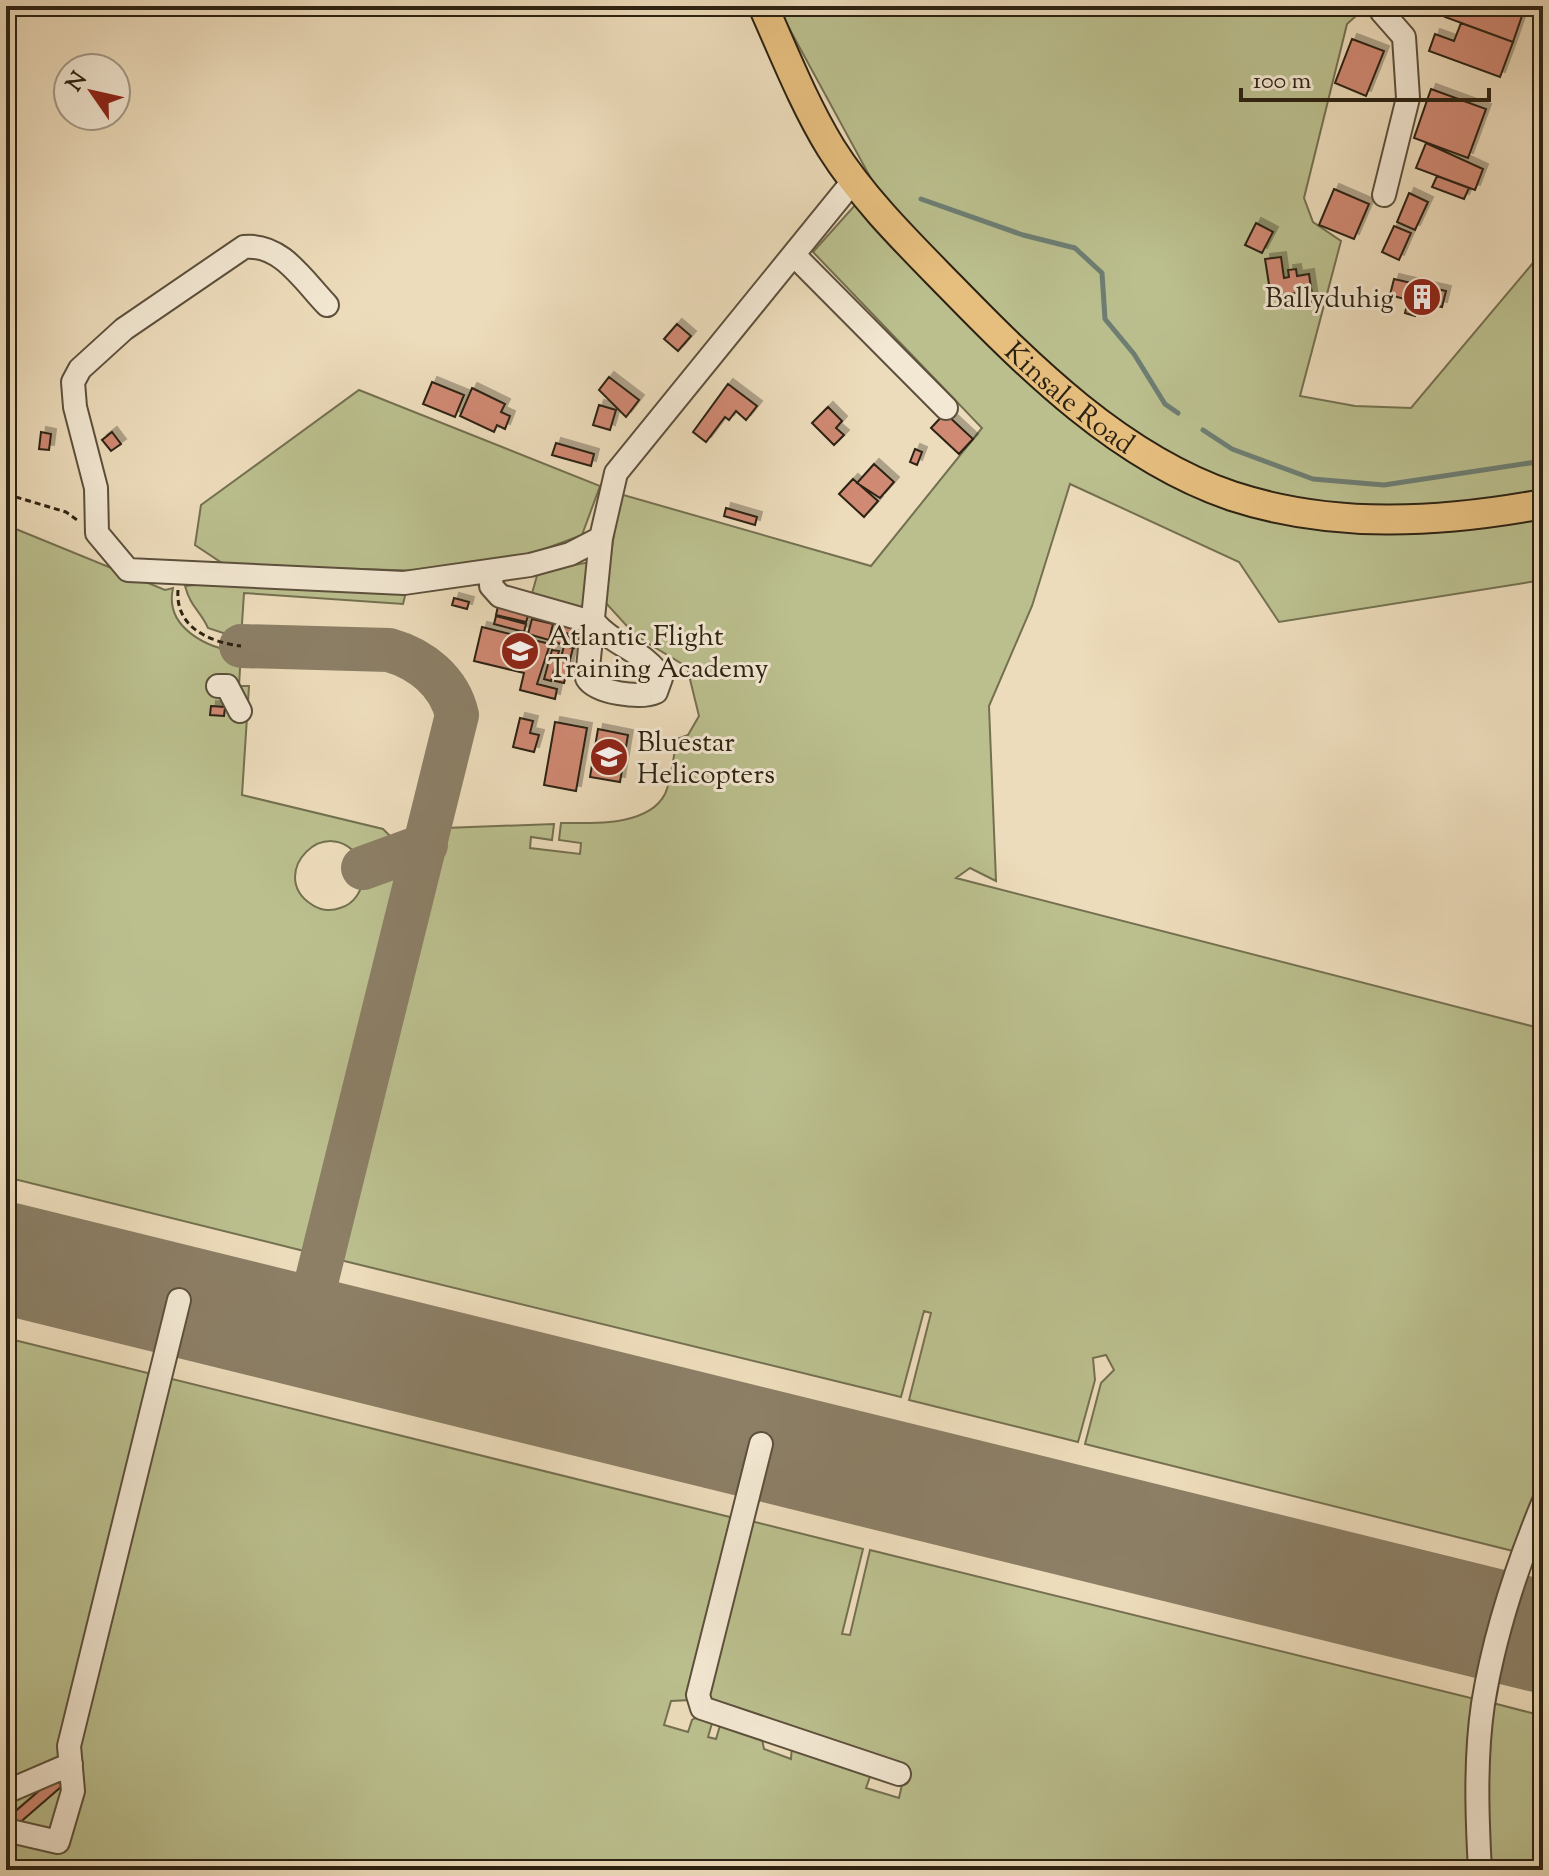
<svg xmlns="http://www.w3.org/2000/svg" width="1549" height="1876" viewBox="0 0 1549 1876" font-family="'Sorts Mill Goudy',serif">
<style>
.green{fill:#bbbf8e;stroke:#747050;stroke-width:2}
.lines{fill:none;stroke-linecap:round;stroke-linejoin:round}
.stream{stroke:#6d7e73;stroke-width:5}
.taxiway{stroke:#8c7f66;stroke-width:44}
.runway{stroke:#8c7f66;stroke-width:112}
.building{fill:#d08973;stroke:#2c2212;stroke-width:2;filter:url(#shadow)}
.minor-casing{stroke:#5c503c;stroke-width:26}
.major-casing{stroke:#2c2212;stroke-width:32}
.path{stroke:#2c2212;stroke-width:3;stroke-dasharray:6 4;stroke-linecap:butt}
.minor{stroke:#f3e8d3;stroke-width:22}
.major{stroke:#e6be7e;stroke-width:28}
.labels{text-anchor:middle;stroke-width:6;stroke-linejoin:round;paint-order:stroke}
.poi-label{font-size:28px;fill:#2c2212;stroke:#f3e8d3;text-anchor:start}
.street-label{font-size:28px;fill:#2c2212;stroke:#f3e8d3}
</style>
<defs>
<filter id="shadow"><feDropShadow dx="5" dy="-5" stdDeviation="0" flood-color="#0004"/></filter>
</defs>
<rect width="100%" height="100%" fill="#eddcbb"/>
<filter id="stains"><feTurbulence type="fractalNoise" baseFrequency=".0025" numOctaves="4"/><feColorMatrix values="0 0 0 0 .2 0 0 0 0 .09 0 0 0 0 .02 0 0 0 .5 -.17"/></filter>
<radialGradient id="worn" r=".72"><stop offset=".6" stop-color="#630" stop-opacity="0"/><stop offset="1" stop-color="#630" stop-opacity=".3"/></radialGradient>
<path class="green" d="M777,6H1367L1347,24L1304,198L1313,222L1341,241L1300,396L1355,406L1411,408L1543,251V580L1279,622L1239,562L1070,484L1032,606L989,706L996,881L970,868L956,878L1543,1029V1489L1517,1552L1085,1444L1101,1383L1114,1370L1106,1355L1093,1358L1095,1380L1078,1442L909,1400L931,1313L924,1311L901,1397L336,1259L445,828L554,824L552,840L531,837L530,848L580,854L581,843L559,840L561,823C591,823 648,827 665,794C672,779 673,756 677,739L688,735L699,716L687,667L636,636L604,601L620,494L871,566L982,428L813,252L874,184Z
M359,390L600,486L582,535L526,556L424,571L225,565L195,545L201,505Z
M6,525L165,590L173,588C164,628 208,649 241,652L239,686H249L242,795L383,829L400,846L360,859C327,810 266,874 311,904C319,910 330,912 340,908C355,904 362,890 364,876L404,860L407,870L308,1252L6,1177Z
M590,562L585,609L531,597L538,572Z
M231,581L407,588L403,604L244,593L241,639L208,628C200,610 191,608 185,586Z
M6,1338L738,1519L691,1700L671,1701L664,1725L688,1732L692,1720L699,1716L713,1720L708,1737L716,1739L722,1719L761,1734L764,1749L791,1759L792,1744L871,1774L866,1788L899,1798L905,1771L708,1707L704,1693L747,1520L863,1549L842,1634L850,1635L870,1550L1475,1699L1476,1870H6Z
M1489,1702L1543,1716V1870H1485Z"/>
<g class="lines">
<path class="stream" d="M921,199L1023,235L1075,248L1102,273L1105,319L1134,354L1165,404L1178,413
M1203,430L1232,449L1313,479L1384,485L1543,461"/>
<path class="taxiway" d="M241,646L389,650C421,659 449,681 457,715L314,1291L324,1323L345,1341
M363,868L426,845
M262,1321L300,1306L314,1291"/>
<path class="runway" d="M6,1258L1543,1637"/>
</g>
<path class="building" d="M1449,6H1522L1525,7L1513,42L1445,17Z
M1461,23L1513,42L1500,77L1429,51L1435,34L1454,41Z
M1352,39L1384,51L1366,96L1335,83Z
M1431,89L1486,109L1468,158L1414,138Z
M1426,143L1483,169L1475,190L1416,168Z
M1437,176L1469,188L1464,199L1432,187Z
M1334,189L1369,204L1354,239L1319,225Z
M1409,193L1428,202L1415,230L1397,222Z
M1256,223L1273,232L1262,253L1245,245Z
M1394,226L1411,233L1399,260L1382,252Z
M1281,257L1284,278L1289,277L1288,270L1296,269L1297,276L1309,274L1313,301L1298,303L1297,293L1271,297L1265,259Z
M1394,279L1446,291L1442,307L1418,302L1415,316L1405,313L1408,300L1390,295Z
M677,324L691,336L678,351L664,339Z
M609,377L639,400L626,417L599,390Z
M432,382L464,395L455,417L423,404Z
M728,384L757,406L746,420L736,411L729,420L725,417L706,442L693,432Z
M472,388L505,404L501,412L510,416L505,429L497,425L494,432L460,416Z
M599,405L616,410L610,430L593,425Z
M828,407L842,421L836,428L844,435L834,445L812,423Z
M945,413L973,439L959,454L931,428Z
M41,432L51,434L49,450L39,449Z
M112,432L121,444L111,451L102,440Z
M556,443L594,454L591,466L552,455Z
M915,449L922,452L917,465L910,462Z
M874,464L894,482L880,498L857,483Z
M853,479L878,501L864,517L839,494Z
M726,508L757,517L755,525L724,516Z
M454,598L469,602L467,609L452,605Z
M498,606L529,613L526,622L496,615Z
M496,616L526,624L524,632L494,624Z
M532,619L553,624L549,640L528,634Z
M559,622L580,626L578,636L557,631Z
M482,627L550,644L537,684L557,689L555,699L520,690L524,673L474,661Z
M556,633L577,638L574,648L554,642Z
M564,646L573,648L564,683L555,681Z
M552,650L559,651L551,681L544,679Z
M211,706L225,707L224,716L210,715Z
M520,718L533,721L530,733L539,735L534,752L513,747Z
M555,722L587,728L576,791L544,785Z
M598,729L628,735L620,782L590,777Z
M55,1777L62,1786L17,1825L10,1816Z"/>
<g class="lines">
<defs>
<path id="minor" d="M1382,12L1404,37L1408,98L1384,195
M794,255L946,408
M327,305C303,280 281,243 244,247L124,329L80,369L73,382L75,407L96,488L97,533L128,570L404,583L530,565L570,554L601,538
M492,571L491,586L500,596L595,623C614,646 647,652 661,678L656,692C641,699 596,693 587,678L601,538L616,473L854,180
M218,686H227L240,711
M761,1444L698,1695L702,1708L899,1774
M6,1792L71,1764
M6,1830L58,1842L73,1791L69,1746L179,1300
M1480,1870C1477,1816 1475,1758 1483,1704C1494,1636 1517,1566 1543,1503"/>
<g id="major">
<path id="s1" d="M763,6C784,53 804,104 831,148C863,199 907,242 949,285C1030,368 1120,458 1232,496C1333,529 1440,523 1543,504"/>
</g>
</defs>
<use href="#minor" class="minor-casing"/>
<use href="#major" class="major-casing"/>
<path class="path" d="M6,494L66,512L77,520
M178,590C175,627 209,642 241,646"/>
<use href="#minor" class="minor"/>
<use href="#major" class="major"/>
</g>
<defs>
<symbol id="building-disc" viewBox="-11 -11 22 22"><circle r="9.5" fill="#8f2418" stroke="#f3e8d3"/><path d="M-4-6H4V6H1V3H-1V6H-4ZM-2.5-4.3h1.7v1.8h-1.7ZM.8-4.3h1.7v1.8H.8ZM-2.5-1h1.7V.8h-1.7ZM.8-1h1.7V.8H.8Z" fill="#fff"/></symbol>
<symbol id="university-disc" viewBox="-11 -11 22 22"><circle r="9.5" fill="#8f2418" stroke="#f3e8d3"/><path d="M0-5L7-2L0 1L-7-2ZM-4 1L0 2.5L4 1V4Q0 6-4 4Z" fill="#fff"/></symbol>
</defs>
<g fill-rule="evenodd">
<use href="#building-disc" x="1400" y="275" width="44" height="44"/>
<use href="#university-disc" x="498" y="629" width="44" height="44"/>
<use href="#university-disc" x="587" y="735" width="44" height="44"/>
</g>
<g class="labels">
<g class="poi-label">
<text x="1394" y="307" text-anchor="end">Ballyduhig</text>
<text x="548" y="645">Atlantic Flight<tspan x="548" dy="32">Training Academy</tspan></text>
<text x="637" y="751">Bluestar<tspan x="637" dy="32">Helicopters</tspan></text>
</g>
<g class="street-label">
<text dy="10" stroke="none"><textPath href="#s1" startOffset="504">Kinsale Road</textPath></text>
</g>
</g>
<rect width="1549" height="1876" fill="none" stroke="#eddcbb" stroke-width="32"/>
<rect x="8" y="8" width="1533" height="1860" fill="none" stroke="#2c2212" stroke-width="4"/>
<rect x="16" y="16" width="1517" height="1844" fill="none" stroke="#2c2212" stroke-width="2"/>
<g transform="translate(92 92) rotate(304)"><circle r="38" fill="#f3e8d3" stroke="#a39986" stroke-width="2"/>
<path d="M0-6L14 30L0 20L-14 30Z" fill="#8f2418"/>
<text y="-12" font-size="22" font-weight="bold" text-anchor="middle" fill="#2c2212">N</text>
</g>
<path d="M1241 88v12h248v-12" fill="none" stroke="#2c2212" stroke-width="4"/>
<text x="1253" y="88" font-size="24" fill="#2c2212" stroke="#f3e8d3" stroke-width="6" paint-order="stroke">100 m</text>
<rect width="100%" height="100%" filter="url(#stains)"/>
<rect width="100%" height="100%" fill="url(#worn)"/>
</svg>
